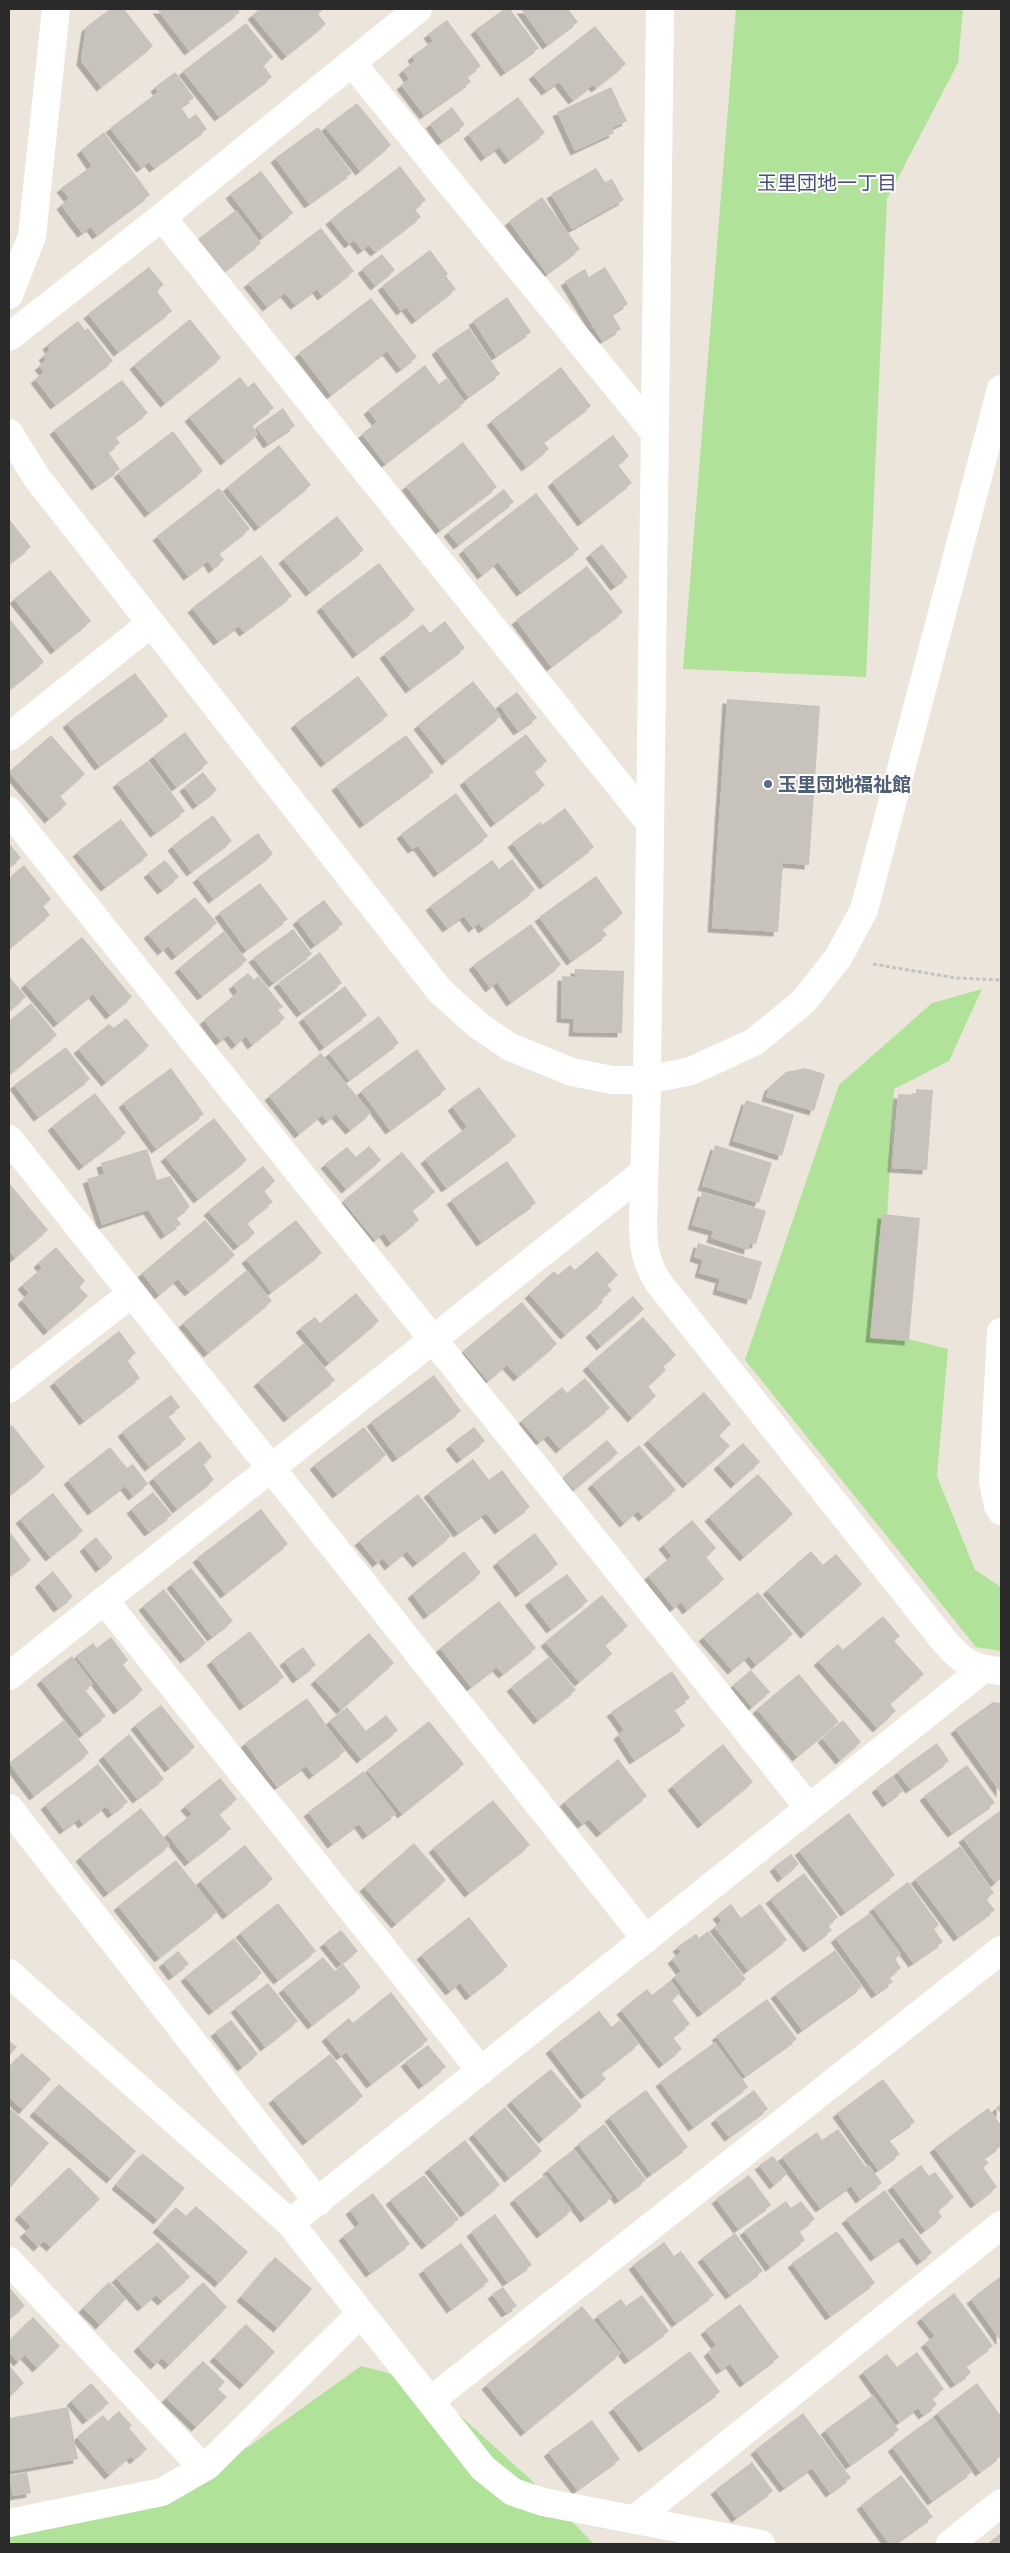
<svg xmlns="http://www.w3.org/2000/svg" width="1010" height="2553" viewBox="0 0 1010 2553" font-family="Karla,'Noto Sans JP',sans-serif">
<style>
.green{fill:#b0e299}
.building{fill:#c7c2bb;filter:url(#shadow)}
.lines{fill:none;stroke-linecap:round;stroke-linejoin:round}
.path{stroke:#c3c3c3;stroke-width:3;stroke-dasharray:4 2.5;stroke-linecap:butt}
.minor{stroke:#fff;stroke-width:28}
.tertiary{stroke:#fff;stroke-width:28}
.service-dot{fill:#5c6f8a;stroke:#fff;stroke-width:2}
.labels{text-anchor:middle;stroke-width:4;stroke-linejoin:round;paint-order:stroke}
.service-label{font-size:19px;font-weight:bold;fill:#4e5e75;stroke:#fff;text-anchor:start}
.neighbourhood-label{font-size:20px;fill:#4b527a;stroke:#fff}
</style>
<defs>
<filter id="shadow"><feDropShadow dx="-4.5" dy="4.5" stdDeviation="0" flood-color="#0004"/></filter>
</defs>
<rect width="100%" height="100%" fill="#ece5dc"/>
<path class="green" d="M736,9H963L958,63L887,199L866,677L683,669Z
M982,989L949,1061L894,1089L881,1332L948,1349L937,1476L975,1570L1001,1587V1651L976,1647L745,1360L839,1085L932,1003Z
M361,2366L423,2382L528,2477L594,2544H9V2535L173,2487L251,2445Z"/>
<path class="building" d="M110,9H124L153,46L101,87L81,61L86,27Z
M157,9H237L240,12L189,51Z
M260,9H324L318,14L326,24L286,56L252,15Z
M504,9H510L539,48L505,72L475,30Z
M521,9H568L578,22L547,45Z
M447,20L481,66L467,76L471,82L424,115L401,85L409,79L403,70L415,61L412,56L433,41L428,34Z
M246,23L273,57L263,65L272,77L219,117L183,71Z
M595,26L626,64L596,88L593,85L573,100L559,82L546,91L533,75Z
M175,72L194,98L181,107L189,119L196,114L207,129L154,168L149,162L141,168L110,128L158,92L155,87Z
M611,87L627,121L612,128L614,133L575,151L557,112Z
M518,97L545,133L509,160L499,147L485,157L468,134Z
M357,103L391,145L360,171L325,127Z
M452,107L465,125L442,141L430,124Z
M318,127L352,173L309,204L275,158Z
M104,132L150,195L97,235L91,227L82,233L61,205L69,198L61,188L92,166L81,150Z
M400,166L426,200L415,209L421,217L375,252L369,245L362,250L354,240L349,244L330,220Z
M596,168L605,182L612,179L624,200L572,229L551,194Z
M261,171L293,213L263,237L230,194Z
M542,197L580,249L547,274L509,221Z
M236,210L261,243L224,272L198,239Z
M321,228L354,271L322,296L317,289L295,305L285,293L267,307L248,283Z
M430,250L448,274L446,276L456,289L416,320L406,307L401,311L382,286Z
M382,254L395,270L375,286L362,269Z
M149,267L164,285L156,290L172,311L118,352L88,314Z
M605,267L628,304L612,314L621,329L602,341L565,281L585,269L589,277Z
M507,297L531,332L496,356L473,321Z
M371,298L417,357L401,369L387,351L331,395L299,353Z
M190,319L221,358L165,403L134,365Z
M78,321L85,330L88,328L113,361L55,405L35,379L44,372L39,366L46,360L43,356L50,350L47,345Z
M469,328L500,374L468,397L436,350Z
M425,365L439,384L447,378L465,402L385,464L362,434L377,422L368,410Z
M561,367L591,406L544,442L549,449L526,467L491,421Z
M240,377L248,387L254,382L274,408L252,425L258,434L225,461L189,417Z
M122,380L148,413L115,437L120,443L108,452L120,469L96,486L54,430Z
M283,408L295,426L268,444L256,427Z
M173,431L203,471L149,513L118,473Z
M613,435L629,456L618,465L632,483L582,522L552,482Z
M463,442L497,487L440,530L406,486Z
M279,445L311,485L259,527L227,487Z
M219,488L250,529L219,553L224,560L213,569L208,561L188,576L157,536Z
M504,489L514,502L458,545L448,532Z
M536,493L579,549L521,592L498,562L482,575L463,550Z
M337,516L364,550L310,592L283,559Z
M9,519L31,547L9,564Z
M602,544L628,577L615,586L590,554Z
M261,555L292,596L244,632L239,626L218,641L192,608Z
M379,563L415,610L357,654L321,607Z
M587,566L623,612L551,667L516,620Z
M50,570L91,621L55,650L14,599Z
M9,618L44,662L9,690Z
M445,621L465,648L410,689L384,654L423,624L430,633Z
M135,673L168,716L99,766L67,723Z
M358,676L388,715L325,763L295,724Z
M473,681L501,716L446,761L418,725Z
M517,692L537,718L518,731L499,705Z
M727,699L820,706L809,865L783,863L778,932L712,928Z
M185,732L208,763L176,787L153,756Z
M526,734L547,761L534,772L545,785L495,823L464,781Z
M51,735L85,774L60,796L67,804L49,819L9,772Z
M406,735L434,772L364,824L336,786Z
M148,761L185,811L155,833L117,783Z
M203,772L217,790L197,805L184,787Z
M456,793L488,836L438,873L418,846L412,849L401,834Z
M565,808L594,847L544,885L512,843L540,822L542,825Z
M213,815L232,841L191,872L172,846Z
M121,819L148,855L105,887L77,852Z
M258,833L273,854L213,899L197,878Z
M9,843L21,858L9,868Z
M512,859L535,890L483,929L479,923L473,928L464,916L447,928L430,906L492,860L499,869Z
M165,860L179,877L162,890L148,873Z
M24,865L51,899L43,906L50,915L10,948L9,878Z
M596,876L623,913L602,929L607,935L571,961L539,917Z
M260,883L288,919L246,950L219,913Z
M195,897L217,923L176,956L168,946L162,951L148,934Z
M324,900L343,924L315,945L297,920Z
M531,924L561,965L511,1002L497,982L490,988L473,965Z
M293,929L312,954L273,983L253,958Z
M224,931L247,960L202,996L179,968Z
M82,937L132,997L110,1015L93,994L58,1023L25,984Z
M320,952L342,983L301,1013L278,983Z
M575,969L624,971L622,1033L573,1032L574,1019L561,1018L562,976L575,977Z
M248,973L254,980L258,976L283,1007L278,1010L285,1018L252,1045L246,1036L236,1045L228,1035L220,1041L204,1020L238,992L233,985Z
M9,976L26,997L9,1011Z
M345,986L367,1015L324,1047L303,1018Z
M31,1003L57,1035L9,1075V1021Z
M379,1016L399,1043L349,1080L329,1053Z
M126,1018L149,1046L106,1082L78,1049L109,1024L114,1028Z
M66,1047L90,1079L38,1117L14,1085Z
M417,1049L446,1089L390,1130L361,1091Z
M321,1053L371,1113L350,1130L336,1114L327,1121L322,1115L299,1134L269,1096Z
M171,1068L204,1114L156,1149L123,1103Z
M805,1068L825,1074L814,1111L766,1097L769,1087L786,1072Z
M479,1087L516,1136L446,1188L425,1159L467,1127L452,1106Z
M916,1089L933,1090L927,1170L892,1168L898,1094L916,1095Z
M95,1093L126,1133L83,1166L52,1126Z
M746,1100L794,1115L782,1156L733,1141Z
M214,1118L247,1160L198,1199L165,1157Z
M715,1145L772,1163L759,1203L702,1186Z
M369,1146L381,1160L346,1189L325,1164L347,1147L356,1157Z
M147,1149L157,1180L170,1176L190,1207L176,1217L181,1224L165,1235L148,1210L102,1225L87,1179L104,1174L101,1163Z
M402,1152L435,1192L412,1210L419,1220L391,1243L384,1233L375,1240L343,1201Z
M507,1161L536,1203L481,1242L451,1200Z
M263,1166L275,1181L264,1191L273,1202L247,1223L255,1233L238,1246L208,1211Z
M9,1183L48,1230L15,1258L9,1250Z
M702,1192L766,1211L756,1244L750,1243L748,1250L711,1238L713,1231L692,1225Z
M882,1214L920,1218L909,1341L870,1338Z
M205,1220L235,1255L189,1292L178,1279L159,1295L142,1273Z
M296,1220L322,1253L271,1292L246,1259Z
M698,1243L762,1262L751,1300L717,1290L720,1279L699,1273L703,1260L694,1257Z
M56,1247L85,1281L79,1287L88,1296L48,1331L22,1300L29,1293L22,1285L42,1268L38,1263Z
M597,1251L618,1275L607,1285L612,1290L601,1300L603,1302L565,1335L529,1294L554,1271L558,1275L570,1265L575,1270Z
M247,1270L272,1301L208,1353L183,1323Z
M356,1293L379,1321L329,1363L300,1328L315,1317L320,1323Z
M633,1296L644,1309L601,1346L590,1333Z
M522,1302L557,1344L518,1377L507,1365L488,1381L463,1351Z
M643,1317L676,1355L663,1366L666,1370L648,1386L656,1396L632,1418L587,1366Z
M119,1331L136,1353L127,1360L140,1378L84,1421L54,1382Z
M304,1343L335,1380L288,1418L258,1382Z
M434,1375L461,1411L397,1458L371,1422Z
M585,1378L610,1408L560,1449L548,1435L539,1442L521,1421L562,1387L567,1393Z
M704,1392L731,1424L719,1435L730,1446L687,1484L648,1440Z
M171,1395L180,1407L168,1416L186,1439L149,1467L122,1432Z
M12,1425L45,1467L9,1496V1427Z
M364,1427L386,1455L337,1494L314,1465Z
M474,1427L485,1441L461,1459L450,1445Z
M607,1440L618,1453L574,1490L563,1477Z
M200,1441L212,1457L203,1464L214,1480L177,1509L153,1478Z
M743,1443L760,1462L735,1484L718,1465Z
M639,1445L676,1490L643,1517L638,1511L624,1523L592,1484Z
M110,1447L127,1468L133,1464L148,1484L133,1496L125,1486L92,1511L68,1480Z
M473,1459L489,1480L502,1470L530,1507L499,1530L486,1513L458,1533L428,1493Z
M758,1474L793,1514L744,1557L709,1517Z
M153,1492L172,1515L149,1532L131,1509Z
M53,1493L83,1531L50,1557L20,1519Z
M418,1494L451,1536L417,1563L407,1551L389,1566L383,1558L377,1563L359,1541Z
M261,1509L288,1544L225,1594L197,1558Z
M692,1520L716,1548L706,1557L724,1579L687,1610L681,1602L674,1608L648,1576L672,1556L663,1545Z
M9,1531L31,1560L9,1577Z
M535,1533L558,1564L520,1593L497,1562Z
M96,1537L113,1558L100,1568L84,1547Z
M464,1551L481,1573L428,1615L412,1594Z
M811,1551L823,1565L836,1554L862,1584L805,1634L767,1590Z
M191,1568L233,1621L212,1637L171,1584Z
M53,1571L73,1597L58,1608L39,1583Z
M567,1574L588,1601L551,1629L529,1601Z
M164,1589L206,1643L185,1659L143,1606Z
M758,1592L793,1634L756,1665L749,1656L732,1670L703,1637Z
M602,1595L628,1626L605,1645L612,1654L579,1682L545,1642Z
M499,1601L536,1648L503,1674L497,1667L471,1687L440,1648Z
M883,1616L900,1636L894,1641L924,1674L890,1704L896,1711L877,1728L818,1661L838,1644L843,1650Z
M250,1631L284,1677L244,1706L211,1661Z
M369,1633L394,1663L341,1710L315,1680Z
M111,1637L128,1660L123,1665L143,1690L118,1710L76,1656L93,1643L97,1648Z
M303,1647L316,1665L297,1679L284,1661Z
M72,1656L93,1684L85,1690L106,1716L83,1734L41,1680Z
M549,1657L576,1690L538,1720L511,1687Z
M751,1670L770,1692L752,1707L733,1685Z
M672,1671L690,1698L674,1709L685,1726L634,1760L618,1735L624,1730L611,1712Z
M799,1674L839,1722L797,1757L757,1709Z
M307,1698L345,1751L313,1775L306,1766L277,1787L245,1743Z
M993,1702L1001,1703V1793L955,1729Z
M161,1705L195,1747L169,1768L135,1725Z
M347,1707L366,1731L386,1715L398,1730L361,1759L329,1721Z
M64,1720L89,1753L34,1796L9,1763Z
M843,1720L861,1742L840,1760L822,1738Z
M429,1721L464,1764L402,1814L367,1770Z
M129,1734L164,1779L137,1799L103,1756Z
M937,1743L949,1761L910,1789L897,1772Z
M723,1744L753,1782L702,1824L672,1786Z
M618,1759L647,1796L601,1833L589,1819L582,1824L564,1802Z
M98,1764L128,1802L112,1814L106,1806L83,1824L79,1819L64,1830L45,1805Z
M967,1765L995,1803L952,1833L924,1796Z
M364,1771L396,1814L367,1835L359,1824L332,1844L308,1812Z
M892,1776L903,1791L887,1803L876,1788Z
M220,1778L237,1799L219,1814L231,1829L189,1862L167,1834L192,1814L185,1806Z
M493,1800L530,1845L469,1893L433,1848Z
M141,1808L170,1845L108,1893L80,1857Z
M1001,1810V1878L995,1883L963,1838Z
M849,1813L895,1875L845,1912L799,1851Z
M414,1843L446,1880L396,1924L364,1887Z
M245,1845L273,1879L227,1915L200,1881Z
M960,1846L994,1893L986,1899L995,1910L958,1937L915,1879Z
M791,1854L799,1864L782,1878L774,1867Z
M176,1860L217,1912L159,1958L118,1906Z
M804,1873L838,1917L828,1926L832,1930L808,1948L770,1899Z
M908,1882L939,1925L934,1929L943,1942L913,1963L873,1908Z
M278,1903L316,1951L278,1980L240,1933Z
M731,1904L741,1918L760,1904L787,1940L748,1970L714,1927L722,1921L717,1915Z
M870,1913L901,1954L895,1959L901,1968L889,1977L893,1982L876,1994L835,1938Z
M469,1917L508,1966L470,1996L460,1983L450,1991L421,1955Z
M341,1930L358,1951L341,1964L324,1943Z
M708,1931L746,1979L702,2013L674,1977L681,1971L672,1959L681,1952L677,1947L696,1934L699,1938Z
M234,1938L262,1973L213,2011L185,1977Z
M835,1950L862,1987L802,2030L775,1994Z
M178,1951L189,1964L173,1976L163,1963Z
M323,1957L335,1971L343,1964L361,1987L312,2025L283,1989Z
M671,1980L680,1993L672,2000L690,2024L673,2037L682,2049L663,2064L621,2010L647,1989L652,1995Z
M268,1983L298,2021L265,2047L235,2008Z
M391,1992L428,2040L371,2084L346,2052L341,2056L326,2037L349,2018L353,2023Z
M767,1999L797,2039L745,2076L716,2036Z
M599,2011L612,2027L620,2020L639,2044L601,2073L606,2079L585,2095L550,2049Z
M231,2020L258,2054L242,2067L215,2032Z
M9,2041L17,2047L9,2056Z
M715,2042L748,2087L693,2127L660,2082Z
M428,2045L446,2067L423,2085L405,2062Z
M22,2053L51,2079L23,2110L9,2097V2067Z
M330,2054L363,2096L307,2141L273,2099Z
M551,2069L582,2106L543,2139L511,2101Z
M883,2079L915,2122L889,2140L900,2154L878,2170L837,2113Z
M59,2084L136,2151L111,2179L34,2112Z
M646,2090L688,2147L651,2174L609,2117Z
M754,2090L768,2109L729,2137L715,2119Z
M1001,2104V2114L996,2108Z
M505,2107L542,2151L509,2178L473,2134Z
M988,2108L1001,2125V2146L984,2158L989,2163L983,2167L997,2187L975,2204L934,2148Z
M11,2109L49,2143L9,2189V2112Z
M604,2124L646,2180L619,2200L578,2144Z
M838,2129L866,2167L869,2165L882,2183L860,2199L851,2186L820,2208L782,2157L817,2132L822,2140Z
M465,2140L500,2185L465,2213L429,2168Z
M574,2149L612,2197L585,2218L547,2170Z
M142,2153L185,2188L158,2220L116,2185Z
M773,2156L787,2174L774,2185L759,2165Z
M921,2165L929,2176L935,2172L954,2197L938,2211L942,2217L925,2230L892,2186Z
M69,2167L100,2199L51,2247L44,2241L38,2247L24,2233L31,2227L19,2215Z
M424,2175L459,2219L426,2245L390,2200Z
M545,2175L572,2210L541,2234L514,2199Z
M749,2175L771,2205L738,2229L716,2199Z
M885,2190L932,2253L921,2261L903,2237L875,2257L846,2219Z
M373,2193L410,2244L370,2273L343,2236L360,2224L350,2210Z
M786,2201L791,2208L801,2201L815,2219L799,2231L805,2240L770,2267L744,2231Z
M196,2206L248,2252L219,2283L157,2228L176,2207L186,2216Z
M495,2214L532,2265L507,2282L471,2232Z
M837,2231L875,2283L830,2316L792,2263Z
M735,2233L763,2271L730,2295L702,2258Z
M158,2242L190,2277L162,2301L156,2295L142,2307L116,2278Z
M664,2242L674,2256L681,2251L714,2295L676,2323L633,2265Z
M461,2243L489,2281L451,2309L423,2270Z
M275,2257L312,2289L278,2328L241,2297Z
M1001,2276V2341L971,2299Z
M109,2282L126,2299L100,2325L83,2308Z
M203,2282L227,2307L169,2365L162,2358L155,2365L138,2347Z
M9,2287L25,2306L9,2319Z
M503,2287L517,2306L506,2313L492,2294Z
M954,2293L993,2346L966,2366L971,2373L955,2384L925,2343L935,2336L921,2318Z
M642,2295L669,2331L629,2360L597,2316L621,2299L626,2306Z
M740,2304L779,2357L744,2383L730,2364L721,2370L708,2352L716,2345L705,2330Z
M582,2306L621,2353L525,2432L486,2385Z
M33,2317L60,2346L37,2368L25,2355L18,2362L9,2352V2341Z
M246,2324L275,2352L244,2385L214,2357Z
M690,2351L720,2392L643,2448L613,2408Z
M917,2352L944,2389L932,2398L937,2405L923,2415L918,2408L899,2422L863,2372L887,2354L897,2367Z
M203,2361L225,2382L218,2389L227,2397L196,2427L166,2398Z
M9,2365L24,2383L9,2397Z
M91,2383L109,2403L87,2420L71,2401Z
M977,2383L1001,2416V2456L980,2472L937,2413Z
M873,2395L899,2430L850,2465L825,2430Z
M68,2407L78,2459L10,2471L9,2418Z
M119,2411L132,2426L129,2428L147,2449L134,2460L131,2456L109,2475L77,2437L103,2415L108,2421Z
M803,2413L851,2478L830,2493L812,2468L784,2488L755,2450Z
M933,2417L972,2472L932,2501L892,2447Z
M592,2420L620,2459L577,2490L548,2452Z
M752,2462L773,2491L736,2518L715,2490Z
M27,2472L31,2493L13,2496L9,2476Z
M901,2475L933,2517L895,2544H889L861,2505Z
M1001,2533V2544H987Z"/>
<g class="lines">
<path class="path" d="M873,964L956,978L1001,980"/>
<path class="minor" d="M352,63L654,432
M162,217L649,822
M9,295L32,236L56,9
M9,337L162,217L418,9
M9,433L37,478L440,991L479,1026L510,1047L572,1072L612,1080H647L660,9
M9,737L150,624
M9,811L809,1808
M9,1139L646,1939
M1001,1332L993,1481L998,1506L1001,1511
M9,1389L131,1294
M104,1600L481,2071
M9,1676L644,1172
M9,1808L318,2202
M9,1973L290,2223L483,2468L513,2492L543,2502L761,2544
M290,2223L983,1669
M9,2261L203,2468
M430,2401L1001,1950
M634,2520L1001,2225
M9,2523L162,2492L207,2466L361,2313
M950,2544L1001,2503"/>
<path class="tertiary" d="M1001,389L864,910L838,958L803,1002L754,1042L691,1071L647,1080L643,1225C644,1249 645,1261 658,1282L945,1642C963,1663 974,1669 1001,1671"/>
</g>
<circle class="service-dot" cx="768" cy="784" r="5"/>
<g class="labels">
<g class="service-label">
<text x="778" y="791">玉里団地福祉館</text>
</g>
<g class="neighbourhood-label">
<text x="827" y="190">玉里団地一丁目</text>
</g>
</g>
<rect width="1010" height="2553" fill="none" stroke="#2a2a2a" stroke-width="20"/>
</svg>
